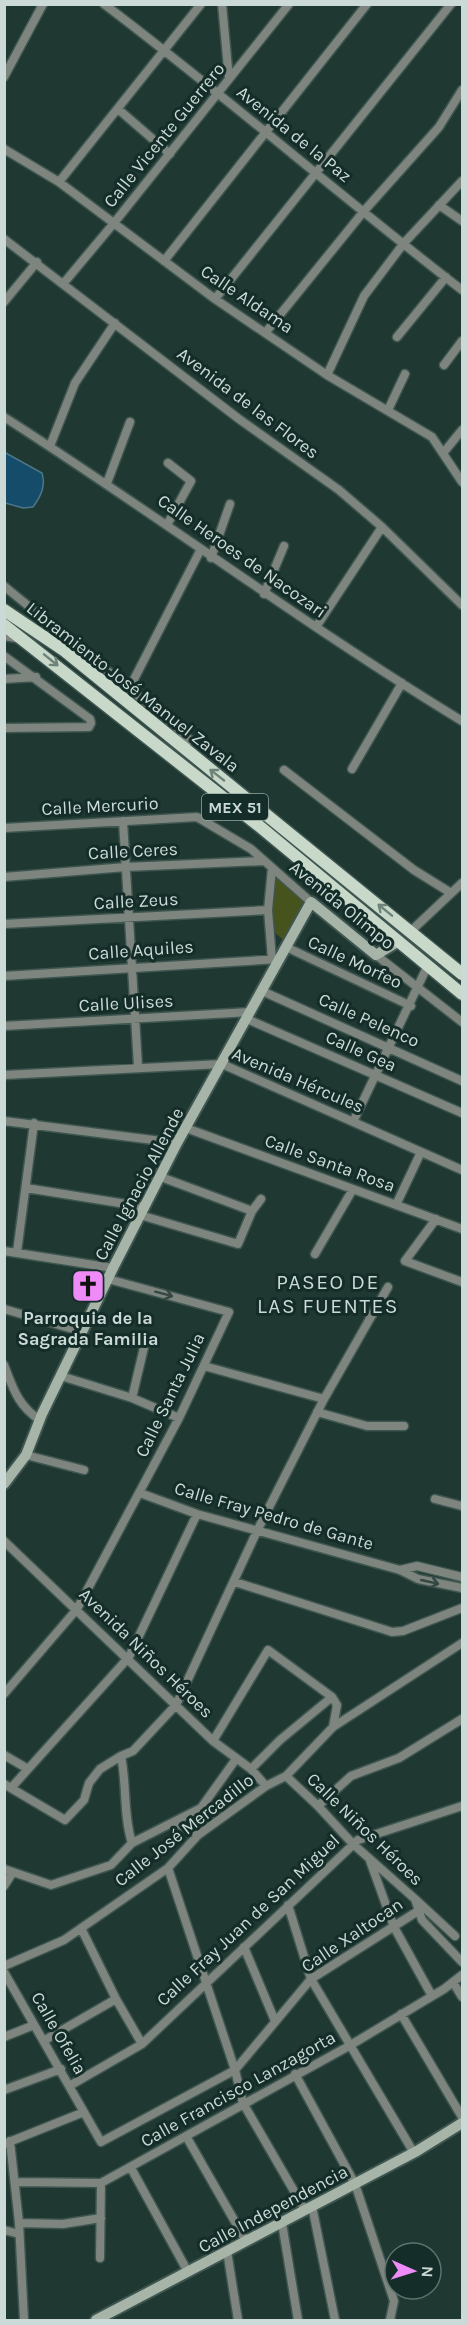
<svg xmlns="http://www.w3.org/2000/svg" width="467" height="2325" viewBox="0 0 467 2325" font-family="Karla,sans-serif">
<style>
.green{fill:#47531c}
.water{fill:#154c69;stroke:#4c778a;stroke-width:1.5}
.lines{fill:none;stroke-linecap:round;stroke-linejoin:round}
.street-casing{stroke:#3e5550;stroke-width:11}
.secondary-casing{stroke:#3e5550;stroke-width:14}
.primary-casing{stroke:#3e5550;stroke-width:15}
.street{stroke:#7d857e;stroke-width:8}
.secondary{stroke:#a7b5a9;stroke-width:10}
.primary{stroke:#c8d9ca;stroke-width:12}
.oneway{stroke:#6e8379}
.oneway2{stroke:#344742}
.labels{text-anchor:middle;stroke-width:6;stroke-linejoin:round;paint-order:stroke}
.shield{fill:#142d28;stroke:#94a6a2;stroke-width:1.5}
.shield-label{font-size:16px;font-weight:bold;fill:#cbdad6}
.street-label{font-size:18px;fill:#cbdad6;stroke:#142d28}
.poi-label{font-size:18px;font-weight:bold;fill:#cbdad6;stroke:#142d28}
.quarter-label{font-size:21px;letter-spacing:1.5px;fill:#cbdad6;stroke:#142d28}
</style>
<rect width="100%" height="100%" fill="#1f3832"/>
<path class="green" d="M275,876L305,902L285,941L275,933L272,904Z"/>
<path class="water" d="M4,452L42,473C46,486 41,496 33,507L23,508L5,503Z"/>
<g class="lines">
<defs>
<path id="street" d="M104,4C226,96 341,197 462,290
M222,4L229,79
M4,77L43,4
M118,109L170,154
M4,149L59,182L215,299L327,375L432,437L462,482
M59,182L201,4
M439,205L462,221
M4,239L239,419L339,490L382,527L462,605
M164,261L367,4
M63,284L114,223L289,4
M215,299L451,4
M4,302L37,262
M266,332L364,211L439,127L462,90
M397,337L446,277
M444,365L462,341
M327,375L364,296L404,243L462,181
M388,410L405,374
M4,417C159,516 306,626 462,721
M50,446L75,383L115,323
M444,452L462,430
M107,483L130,422
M167,525L191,481L168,463
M211,558L230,504
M4,586L176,727L190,740L182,748
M264,594L284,546
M316,627L382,527
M4,636L22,639
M4,656L90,719L91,723L89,727L4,728
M4,679L36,677
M130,687L201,549
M352,769L402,683
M284,770L414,870L451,893
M123,821L138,1066
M4,828L197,817L251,849L311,902
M272,868L268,910L272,959
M4,877L126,867L264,861
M4,924L268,910
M411,931L462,883
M286,947L411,1006
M376,955L462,1022
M4,976L280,959
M262,991L462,1081
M247,1019L462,1113
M4,1026L250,1012
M4,1075L222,1064L462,1170
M4,1121L177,1143
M353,1122L428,965
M186,1128L462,1229
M161,1177L252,1211
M26,1188L145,1207
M396,1205L421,1152
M140,1215L238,1244L252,1211L261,1199
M436,1219L405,1261L462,1282
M4,1251L113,1268
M17,1252L34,1123
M315,1254L353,1189
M4,1309L83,1332
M4,1365C13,1388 18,1406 40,1420
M204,1366L324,1399
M61,1376L132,1398L179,1418
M132,1398L146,1339
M317,1412L367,1426H404
M26,1455L84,1470
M140,1493L197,1514L400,1570L418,1579L462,1588
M435,1499L462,1506
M4,1541L213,1741L251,1769L266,1786
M400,1570L417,1566L462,1577
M235,1582L392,1632L403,1631L462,1608
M4,1694L77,1609L179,1418L229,1312L108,1279
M213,1741L268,1650L332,1697L337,1705L333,1727
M4,1755L28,1769
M121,1756C127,1785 123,1815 132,1843
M251,1769L280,1740L332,1697
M286,1776L318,1806L353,1844L415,1899L422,1920L462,1962
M4,1784L65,1820L84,1800L89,1783L100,1769L121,1756L133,1751L176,1705L257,1531L324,1399L388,1287
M11,1788L129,1657L197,1514
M318,1806L351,1776L399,1758L462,1719
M175,1822L198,1835
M369,1858L394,1927L432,1996
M168,1868L235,2070L243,2103L305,2210
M4,1869L51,1885L111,1865L132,1843L201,1808L236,1759
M4,1886L13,1872
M415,1899L455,1936
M288,1905L311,1979L414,2153
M81,1928L116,1999L142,2044
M244,1947L275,2021
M4,1966L64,1940L168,1868L198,1835L266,1786L286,1776L333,1727L462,1643
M4,1972L101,2142L235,2070L311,1979L418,1911
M453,1982L462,1997
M401,2014L462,2117
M4,2037L34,2025
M45,2040L116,1999
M295,2074L355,2184L394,2301L390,2320
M71,2085L142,2044L358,1840L462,1806
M4,2090L61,2069
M186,2136L246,2241
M10,2141L19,2223L24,2320
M4,2144L84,2112
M131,2168L188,2272
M15,2182L101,2183L349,2046L444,1989L462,1975
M312,2206L335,2320
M19,2223L63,2224L101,2218
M282,2223L298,2320
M4,2230L19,2234
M227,2251L238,2320
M100,2258L101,2183"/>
<path id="secondary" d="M4,1484L26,1455L42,1414L113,1268L177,1143L311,902L376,955L399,941
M96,2320L417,2151L462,2123"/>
<path id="primary" d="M4,610L65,651L462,974
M4,625L258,825L462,994"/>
</defs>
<use href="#street" class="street-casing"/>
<use href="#secondary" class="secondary-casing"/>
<use href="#primary" class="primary-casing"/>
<use href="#street" class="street"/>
<use href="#secondary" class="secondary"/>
<use href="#primary" class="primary"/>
</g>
<defs><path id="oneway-shaft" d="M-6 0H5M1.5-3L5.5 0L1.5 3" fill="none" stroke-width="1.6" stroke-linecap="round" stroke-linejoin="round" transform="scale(1.5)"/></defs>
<g class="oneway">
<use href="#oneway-shaft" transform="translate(51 660) rotate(39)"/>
<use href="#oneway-shaft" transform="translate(217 775) rotate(-142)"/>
<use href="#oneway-shaft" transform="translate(385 910) rotate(-141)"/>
</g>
<g class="oneway2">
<use href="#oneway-shaft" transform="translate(164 1294) rotate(15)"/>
<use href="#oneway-shaft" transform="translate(430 1582) rotate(13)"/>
</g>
<defs>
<symbol id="church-square" viewBox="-11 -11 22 22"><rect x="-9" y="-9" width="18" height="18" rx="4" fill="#ef8bf7" stroke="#142d28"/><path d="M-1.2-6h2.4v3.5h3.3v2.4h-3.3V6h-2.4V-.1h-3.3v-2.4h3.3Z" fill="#111"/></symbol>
</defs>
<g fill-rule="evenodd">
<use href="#church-square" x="69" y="1267" width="38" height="38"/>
</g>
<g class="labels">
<rect class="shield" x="202" y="794" width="66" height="26" rx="4.5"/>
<g class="shield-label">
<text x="235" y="813">MEX 51</text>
</g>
<g class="street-label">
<text transform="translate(294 134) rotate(39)" y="6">Avenida de la Paz</text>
<text transform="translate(164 135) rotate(-51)" y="6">Calle Vicente Guerrero</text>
<text transform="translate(247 299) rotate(34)" y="6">Calle Aldama</text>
<text transform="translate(248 403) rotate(37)" y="6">Avenida de las Flores</text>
<text transform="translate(242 556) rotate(35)" y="6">Calle Heroes de Nacozari</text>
<text transform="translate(133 687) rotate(38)" y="6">Libramiento José Manuel Zavala</text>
<text transform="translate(100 806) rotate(-3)" y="6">Calle Mercurio</text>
<text transform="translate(133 851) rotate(-3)" y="6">Calle Ceres</text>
<text transform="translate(136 901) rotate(-3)" y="6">Calle Zeus</text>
<text transform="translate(342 905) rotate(39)" y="6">Avenida Olimpo</text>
<text transform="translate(141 950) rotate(-4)" y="6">Calle Aquiles</text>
<text transform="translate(355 962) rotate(25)" y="6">Calle Morfeo</text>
<text transform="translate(126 1003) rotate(-3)" y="6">Calle Ulises</text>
<text transform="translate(369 1020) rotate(24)" y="6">Calle Pelenco</text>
<text transform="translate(361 1051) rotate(24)" y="6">Calle Gea</text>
<text transform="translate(298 1080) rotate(23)" y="6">Avenida Hércules</text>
<text transform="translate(330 1163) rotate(20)" y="6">Calle Santa Rosa</text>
<text transform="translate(139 1184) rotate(-62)" y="6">Calle Ignacio Allende</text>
<text transform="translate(170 1395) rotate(-64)" y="6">Calle Santa Julia</text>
<text transform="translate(274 1516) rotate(16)" y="6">Calle Fray Pedro de Gante</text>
<text transform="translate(146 1653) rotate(44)" y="6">Avenida Niños Héroes</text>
<text transform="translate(365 1829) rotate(44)" y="6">Calle Niños Héroes</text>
<text transform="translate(184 1830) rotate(-38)" y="6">Calle José Mercadillo</text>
<text transform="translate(248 1920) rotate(-43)" y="6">Calle Fray Juan de San Miguel</text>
<text transform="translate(352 1935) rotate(-34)" y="6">Calle Xaltocan</text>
<text transform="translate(59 2033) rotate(60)" y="6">Calle Ofelia</text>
<text transform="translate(238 2089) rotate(-29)" y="6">Calle Francisco Lanzagorta</text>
<text transform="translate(273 2209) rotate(-28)" y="6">Calle Independencia</text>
</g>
<g class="poi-label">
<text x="88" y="1324">Parroquia de la<tspan x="88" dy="21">Sagrada Familia</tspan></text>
</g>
<g class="quarter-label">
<text x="328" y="1289">PASEO DE<tspan x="328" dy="24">LAS FUENTES</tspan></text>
</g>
</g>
<rect width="467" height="2325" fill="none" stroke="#cbdad6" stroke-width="12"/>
<g transform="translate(413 2271) rotate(93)"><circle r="28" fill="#142d28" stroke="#5d726e" stroke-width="1.5"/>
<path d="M0-4.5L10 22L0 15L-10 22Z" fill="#ef8bf7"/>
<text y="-9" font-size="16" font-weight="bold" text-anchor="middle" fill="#cbdad6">N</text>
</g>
</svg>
